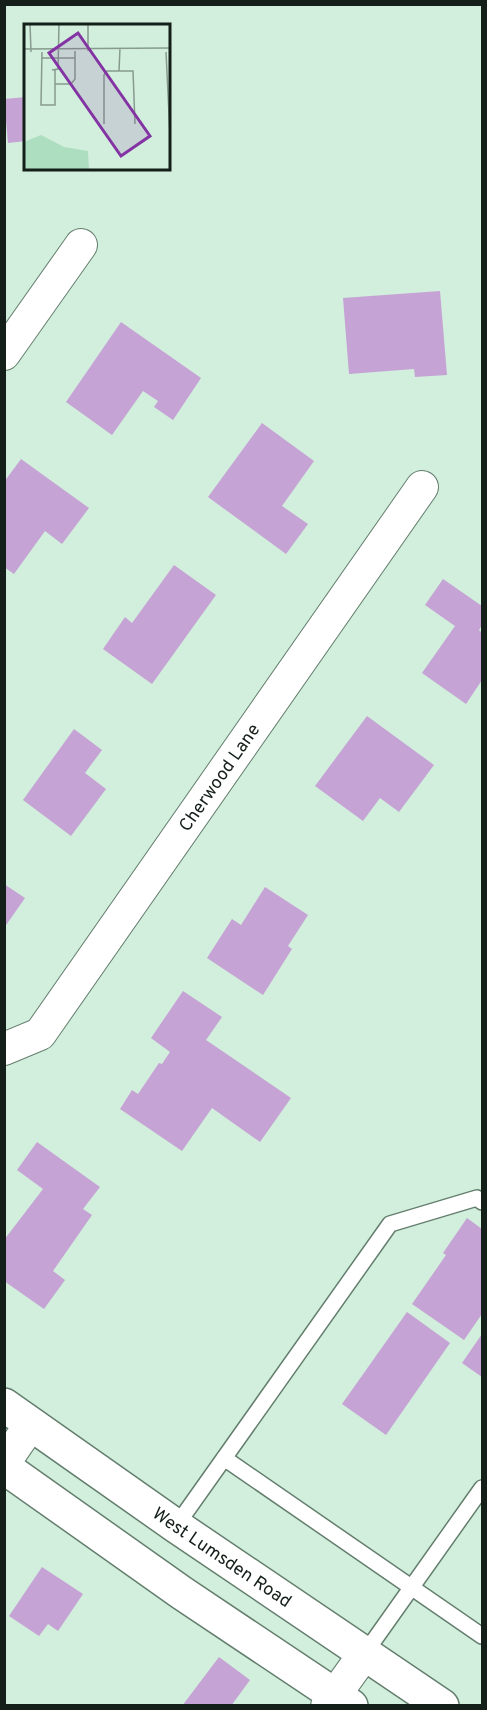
<svg xmlns="http://www.w3.org/2000/svg" width="487" height="1710" viewBox="0 0 487 1710" font-family="Overpass,sans-serif">
<style>
.building{fill:#c5a3d5}
.lines{fill:none;stroke-linecap:round;stroke-linejoin:round}
.service-casing{stroke:#647e6e;stroke-width:18}
.minor-casing{stroke:#647e6e;stroke-width:34}
.secondary-casing{stroke:#647e6e;stroke-width:36}
.service{stroke:#fff;stroke-width:15}
.minor{stroke:#fff;stroke-width:32}
.secondary{stroke:#fff;stroke-width:33}
.labels{text-anchor:middle;stroke-width:4.5;stroke-linejoin:round;paint-order:stroke}
.street-label{font-size:18px;fill:#151f19;stroke:#fff}
.inset-road{fill:none;stroke:#869b8e;stroke-width:1.5}
.view{fill:#8333a3;fill-opacity:0.15;stroke:#8333a3;stroke-width:3}
.inset-edge{fill:none;stroke:#151f19;stroke-width:3}
</style>
<rect width="100%" height="100%" fill="#d2eedc"/>
<path class="building" d="M26,97V141L8,143L4,99Z
M440,291L447,375L415,377L414,369L349,374L343,298Z
M121,322L201,378L173,420L154,407L158,401L143,391L112,435L66,402Z
M262,423L314,461L282,506L308,524L286,554L208,497Z
M21,459L89,508L62,544L45,531L14,574L4,567V482Z
M174,565L216,595L152,684L103,649L125,617L132,623Z
M443,579L482,606V625L479,630L482,633V680L466,704L422,673L455,626L425,605Z
M367,716L434,765L399,812L380,798L363,821L315,786Z
M74,729L102,750L85,773L106,789L71,836L23,800Z
M4,884L25,898L4,928Z
M265,887L308,915L288,946L292,949L263,995L207,958L232,919L241,925Z
M183,991L222,1017L206,1040L291,1098L260,1142L212,1108L182,1151L120,1109L132,1090L138,1094L159,1063L162,1064L170,1052L151,1038Z
M37,1142L100,1187L83,1209L92,1215L53,1271L65,1280L44,1309L4,1281V1240L43,1189L17,1170Z
M467,1218L482,1229V1314L464,1340L412,1304L446,1255L443,1253Z
M407,1312L450,1343L386,1435L342,1404Z
M482,1334V1377L462,1363Z
M42,1567L83,1594L58,1631L48,1624L39,1636L9,1616Z
M219,1657L250,1680L231,1706H182Z"/>
<g class="lines">
<defs>
<path id="service" d="M224,1458L482,1636
M176,1526L390,1224L477,1198L482,1202
M365,1653L482,1488"/>
<g id="minor">
<path d="M4,354L81,245"/>
<path id="s1" d="M4,1049L40,1034L422,487"/>
<path d="M4,1463L31,1424"/>
<path d="M327,1706L365,1653"/>
</g>
<g id="secondary">
<path id="s2" d="M4,1405L176,1526L442,1706"/>
<path d="M4,1467L182,1593L351,1706"/>
</g>
</defs>
<use href="#service" class="service-casing"/>
<use href="#minor" class="minor-casing"/>
<use href="#secondary" class="secondary-casing"/>
<use href="#service" class="service"/>
<use href="#minor" class="minor"/>
<use href="#secondary" class="secondary"/>
</g>
<g class="labels">
<g class="street-label">
<text dy="6" stroke="none"><textPath href="#s1" startOffset="352">Cherwood Lane</textPath></text>
<text dy="6" stroke="none"><textPath href="#s2" startOffset="266">West Lumsden Road</textPath></text>
</g>
</g>
<g transform="translate(24 24)">
<rect width="146" height="146" fill="#d2eedc"/>
<path d="M17,111L40,123L64,127L65,145H0V118Z" fill="#aedec0"/>
<path class="inset-road" d="M6,0L7,28M64,0V27M0,25L146,24M18,28L17,81H31V46M142,28L146,111M18,34H51M28,46L34,45L35,0M95,47L96,24M31,60H47L51,55V27M80,100V51L83,47H109L111,100"/>
<path class="view" d="M54,9L126,112L97,132L25,29Z"/>
<rect width="146" height="146" class="inset-edge"/>
</g>
<rect width="487" height="1710" fill="none" stroke="#151f19" stroke-width="12"/>
</svg>
